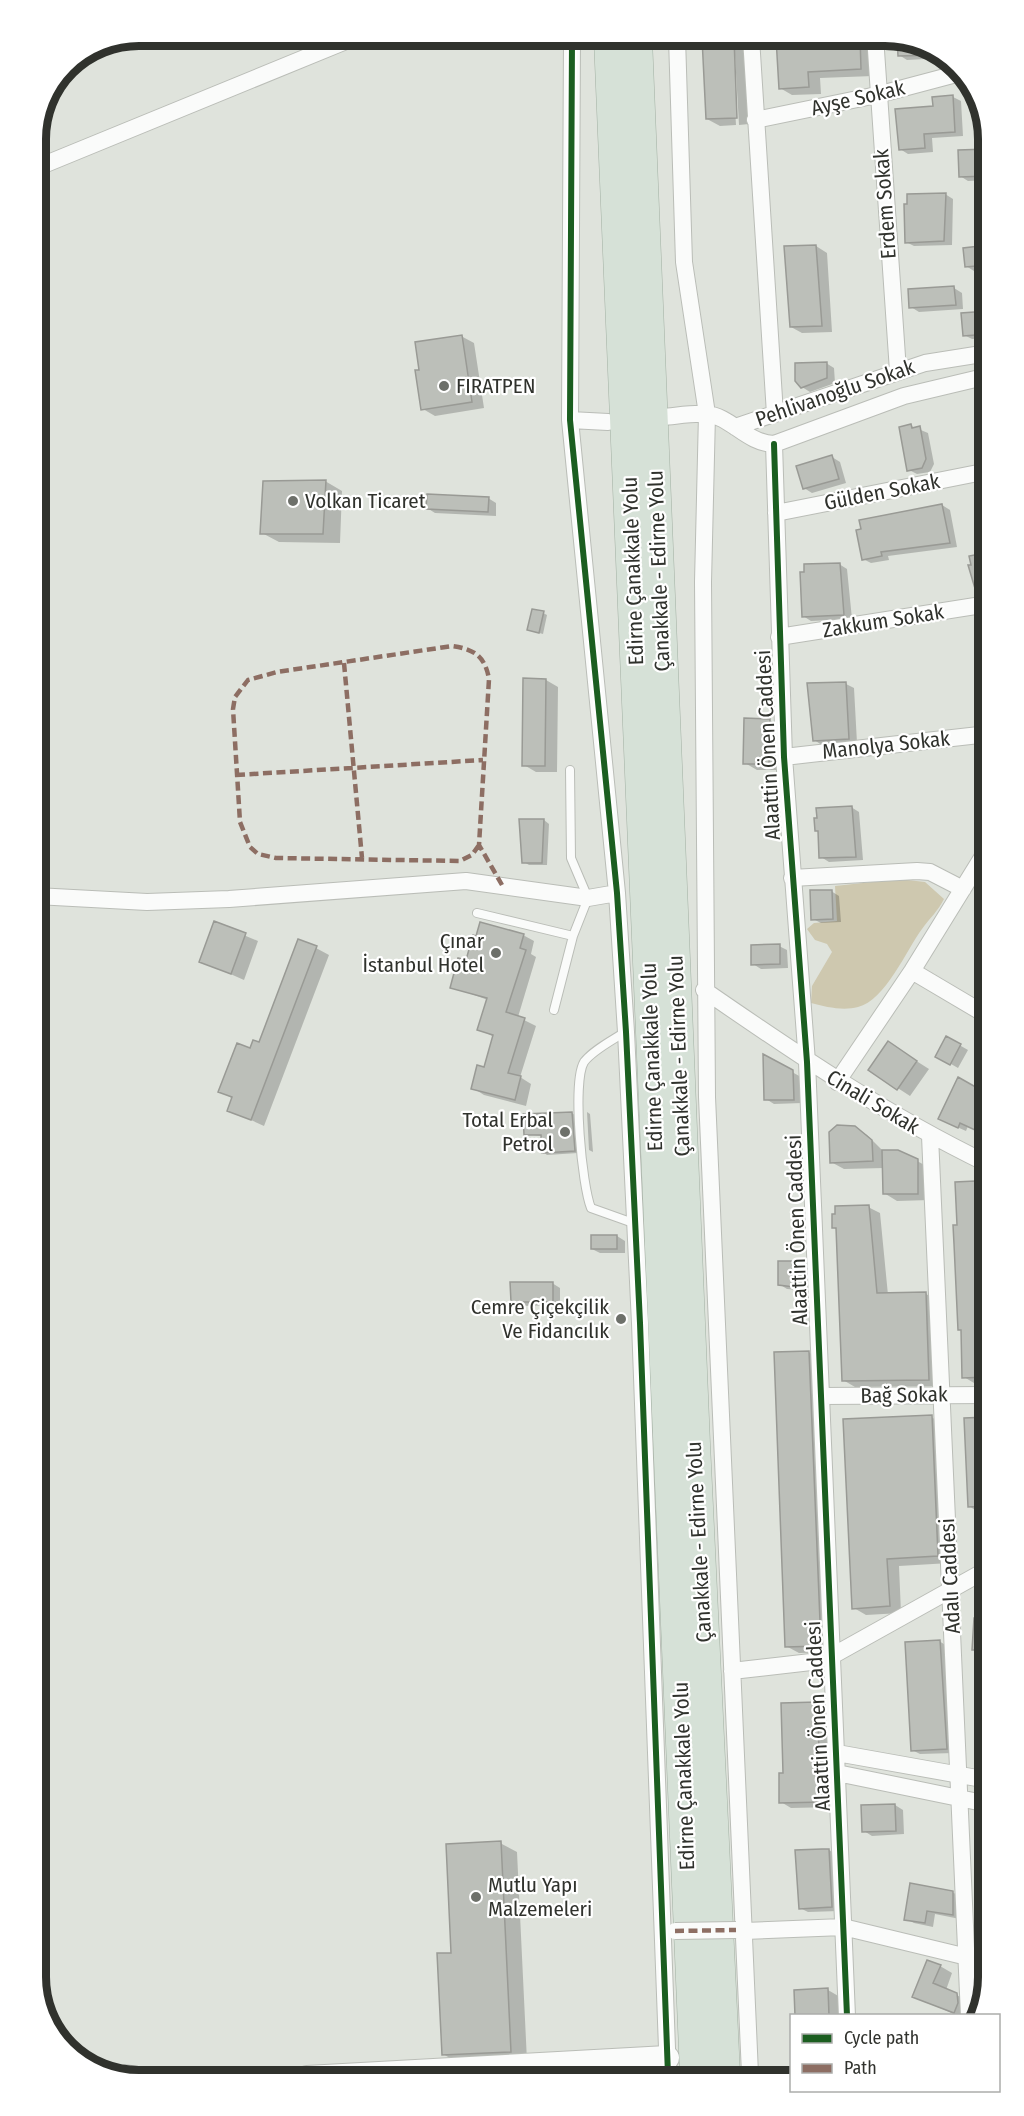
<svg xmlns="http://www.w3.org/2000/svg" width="1024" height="2116" viewBox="0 0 1024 2116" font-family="'Fira Sans Condensed',sans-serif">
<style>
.green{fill:#cec8af}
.shadow{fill:#0003}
.building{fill:#bcbfb9;stroke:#999a95;stroke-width:1.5}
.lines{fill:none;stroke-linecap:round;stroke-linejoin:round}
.lane-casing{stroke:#babdb7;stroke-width:10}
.street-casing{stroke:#babdb7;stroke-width:18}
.secondary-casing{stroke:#babdb7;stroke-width:26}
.highway-casing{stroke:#a2b0a3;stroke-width:33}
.lane{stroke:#fafbfa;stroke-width:8}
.street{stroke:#fafbfa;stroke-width:16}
.secondary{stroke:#fafbfa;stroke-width:24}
.highway{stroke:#d6e1d7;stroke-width:32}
.street-bridge-casing{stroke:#babdb7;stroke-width:18;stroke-linecap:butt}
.street-bridge{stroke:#fafbfa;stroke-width:16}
.quiet{stroke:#8d6e63;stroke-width:4.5;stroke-dasharray:9 4.5;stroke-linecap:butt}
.cycleway-casing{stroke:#fff;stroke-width:10}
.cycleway{stroke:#1b5e20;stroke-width:6}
.poi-dot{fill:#6d706a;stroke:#fff;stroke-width:2}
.labels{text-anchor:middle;stroke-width:4.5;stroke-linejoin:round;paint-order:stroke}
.street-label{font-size:21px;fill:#30322d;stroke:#fff}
.poi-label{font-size:21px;fill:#30322d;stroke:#fff;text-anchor:start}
.rim{fill:none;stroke:#30322d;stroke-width:8}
</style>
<rect width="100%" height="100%" fill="#dfe3dc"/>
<path class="green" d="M899,879L925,882L944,899C938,911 930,918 922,929C907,949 885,1001 858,1007C843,1011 826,1007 811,1003L812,986L832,952L827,944L815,940L807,929L814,923L837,921L835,886Z"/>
<path class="shadow" d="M871,36L873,76L820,78L821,94L792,95L780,88L777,37Z
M703,38H731L736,125L720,126L707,119Z
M734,38H745L749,124L739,125Z
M925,49V59L907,60L899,55Z
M953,97L961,101L963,136L932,138L933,152L908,154L900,149L934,107Z
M988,150V180L968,181L960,176Z
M945,194L953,199L952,245L914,246L906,242Z
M816,246L827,253L832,332L802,333L791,327Z
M988,247V270L974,271L966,266Z
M954,288L962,293L963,309L919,312L911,307Z
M988,312V338L972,339L964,335Z
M461,336L474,343L484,408L435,416L423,409Z
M826,363L834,368L835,383L810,392L802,387Z
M911,426L928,433L934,464L930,472L917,474L909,470Z
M832,457L840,462L846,483L812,493L804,488Z
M325,481L342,491L340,543L279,542L262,533Z
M488,498L496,503V516L435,513L427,508Z
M942,505L950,510L957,547L888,556L889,560L871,563L863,559V530Z
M985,555L988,556V595L985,596L977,591Z
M839,564L847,569L852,619L811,621L803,616Z
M543,613L547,615L543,634L529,630Z
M546,680L558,687L557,772H536L524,765Z
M809,684H846L854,688L857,743L822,745L814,740Z
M984,685H988V719Z
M769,720L782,727L781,770H757L745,763Z
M851,807L859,812L863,860L829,862L821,857L820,832L816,830L818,819Z
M544,820L549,824L547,865H529L524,862Z
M831,891L839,896L841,922L821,923L813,919Z
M215,923L258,941L244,980L201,961Z
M523,935L534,941L531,954L536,957L518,1017L536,1026L520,1077L531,1084L526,1106L484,1095L473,1088L485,1068L494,1037L479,1029L488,1000L452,987L467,962Z
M779,946L787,950L788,968L761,969L753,964Z
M316,948L329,955L264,1126L229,1110L233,1099L220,1091L251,1050L260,1043Z
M947,1038L968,1050L958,1068L937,1056Z
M888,1043L929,1069L910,1096L870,1070Z
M765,1057L801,1077L802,1103L774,1104L766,1099Z
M959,1079L968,1126L966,1131L948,1123Z
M587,1112L590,1114L593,1152L589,1150Z
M572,1113L576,1116L578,1153L547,1155L543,1152L542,1136L525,1134Z
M854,1127L867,1135L884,1152L917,1161L930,1168V1200L897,1201L884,1193V1168L844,1169L831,1162Z
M975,1183L988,1191V1383H974L964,1377Z
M868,1207L880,1213L888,1295L926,1294L938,1300L941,1386L855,1387L843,1380L836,1229L834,1228Z
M617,1236L625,1241V1253H600L592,1249Z
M802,1262L810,1267L811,1291L787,1289L779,1284Z
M552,1283L560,1288V1305L520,1306L512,1301Z
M808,1352L821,1359L833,1652L799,1653L786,1646Z
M931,1417L944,1424L950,1563L899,1566L901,1613L866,1615L854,1608Z
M988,1418V1513L981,1514L969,1506Z
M939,1641L947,1646L954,1753L920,1754L912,1750Z
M988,1691V1766L981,1733L979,1692Z
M817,1703L827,1709L834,1807L791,1808L781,1802L784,1775Z
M895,1805L903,1810L904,1834L872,1836L864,1831Z
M984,1833H988V1860L982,1856Z
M500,1843L517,1852L527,2061L460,2064L443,2054L453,1954Z
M829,1850L837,1855L839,1911L808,1912L800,1908L796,1851Z
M952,1892L961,1897L960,1919L935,1914L933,1927L914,1923L906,1919Z
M988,1929V1944L985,1942Z
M940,1966L952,1973L946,1990L969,2001L968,2016H958L914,1996Z
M828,1990L840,1997L841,2016H796Z"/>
<path class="building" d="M816,37H860L861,69L808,72L809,87L779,89L776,38Z
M702,38H734L737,118L706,119Z
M897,38L939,54V55L898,56Z
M953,95L955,132L924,134L925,148L899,150L895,109L933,106L932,97Z
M988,149V176L959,177L958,150Z
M946,193L944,241L905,243L904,204H907V194Z
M816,245L822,326L790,327L784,246Z
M988,245V265L965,267L963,248Z
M954,286L956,305L909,308L908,289Z
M988,311V334L963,336L961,313Z
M462,335L472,402L421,410L415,370H419L415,342Z
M827,362V378L801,388L795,381V363Z
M911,424L912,428L920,426L926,459L922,468L907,471L899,427Z
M832,455L839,479L803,489L796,466Z
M326,480L323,534H260L263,481Z
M427,494L489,497L488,512L426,509Z
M942,504L950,543L881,552L882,556L862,560L856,530L861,529L859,520Z
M985,553L988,590L976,592L968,565H971L969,556Z
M840,563L844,615L802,617L800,572H804V564Z
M532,609L544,611L539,633L527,630Z
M523,678L546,679L545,766H522Z
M846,682L849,739L813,741L807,683Z
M744,718L770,719L769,764H743Z
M852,806L856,857L819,858L818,831H815L814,818H817L816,808Z
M519,819H544L542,863H522Z
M810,890H832L833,919L811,920Z
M214,921L246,933L231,974L199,962Z
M480,922L524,934L520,948L526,950L506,1012L525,1018L508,1073L521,1076L515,1100L471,1089L477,1065L484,1067L493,1035L477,1030L487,998L450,988L458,958L466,960L473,935L476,936Z
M298,939L317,946L251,1120L227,1111L232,1097L218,1092L237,1043L250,1048L253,1040L259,1042Z
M780,944V964L751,965V945Z
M946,1036L961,1044L950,1065L935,1057Z
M888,1041L917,1061L897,1090L868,1070Z
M763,1054L793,1070L794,1100H764Z
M958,1077L988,1094V1136L960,1123L958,1128L938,1119Z
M572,1112L575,1151L542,1153L541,1135H524L523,1114Z
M837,1125L855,1126L872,1140L873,1161L830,1163L829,1132Z
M882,1150H898L918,1159V1194H883Z
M975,1181L988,1193V1377L962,1378L961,1330H958L954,1244L953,1225H957L955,1182Z
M869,1205L877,1293L926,1292L929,1380L842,1381L836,1228H832V1214H835V1206Z
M591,1235H617V1249H591Z
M778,1261H803V1288L778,1285Z
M510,1282H553V1302H511Z
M809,1351L821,1646L785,1647L774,1352Z
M932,1415L938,1556L887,1559L890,1606L852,1609L843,1419Z
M988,1417V1506L968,1507L964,1418Z
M974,1618H988V1682H977L976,1650H972Z
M940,1640L947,1749L911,1751L905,1642Z
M817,1702L820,1772H824V1802L779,1803V1773H783L781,1703Z
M988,1731V1769L978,1767L975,1732Z
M895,1804L896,1831L862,1832L861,1805Z
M501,1841L511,2052L442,2055L437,1953H451L446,1844Z
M822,1849H829L832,1907L799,1909L795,1850Z
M910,1883L953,1891V1915L927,1911L925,1923L904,1920Z
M927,1960L941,1965L933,1983L957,1993L958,2003L954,2013L912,1997Z
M828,1988L829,2016H795L794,1990Z"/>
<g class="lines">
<defs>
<path id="lane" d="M570,770L571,858L588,898L573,936
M477,913L573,936L554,1010
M625,1032C613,1040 593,1050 584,1062C572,1082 582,1186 591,1208L636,1224"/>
<path id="street" d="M875,36L898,371
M677,38L684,262L707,414L703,582L707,1097L750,2074
M751,38L775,414
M572,39L570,420L617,893L626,1032L640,1323L668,2075
M755,120L877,95L960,73
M36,168L346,41
M663,417C676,416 692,413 706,414C731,416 746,443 774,444L904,396L988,376
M570,420L608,422
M735,427L925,363L988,353
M774,444L784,757L807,1062L847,2016
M776,513L988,471
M779,637L988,604
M784,757L988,734
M792,878L917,871L930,872L963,889
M36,896L147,902L229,899L466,881L588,898L617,893
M912,971L988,1016
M704,990C798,1055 885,1114 988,1164
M837,1082L912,971L988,848
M930,1136L969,2016
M821,1396L988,1395
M732,1671L811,1662L832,1656L988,1569
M837,1753L988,1780
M837,1773L988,1804
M744,1931L843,1927L988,1962"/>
<path id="secondary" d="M125,2077L144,2080
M307,2078L667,2058"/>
<path id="highway" d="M610,39L696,2074
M636,39L694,1444L724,2074"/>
</defs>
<use href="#lane" class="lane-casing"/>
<use href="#street" class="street-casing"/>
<use href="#secondary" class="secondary-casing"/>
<use href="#highway" class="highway-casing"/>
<use href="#lane" class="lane"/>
<use href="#street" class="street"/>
<use href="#secondary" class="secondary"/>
<use href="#highway" class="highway"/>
<defs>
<path id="street-bridge" d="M675,1931L736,1930"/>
</defs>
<use href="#street-bridge" class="street-bridge-casing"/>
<use href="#street-bridge" class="street-bridge"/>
<path class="quiet" d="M344,663L362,858
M236,775L483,760
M479,845L472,855L460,861L276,858L258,854L250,847L240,822L233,709L235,697L248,680L277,672L452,646C474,649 485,656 489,679L479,845L502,885
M675,1931L736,1930"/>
<defs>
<path id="cycleway" d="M572,39L570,420L617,893L626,1032L640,1323L668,2075
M774,444L784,757L807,1062L847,2016"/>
</defs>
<use href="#cycleway" class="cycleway-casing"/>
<use href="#cycleway" class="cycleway"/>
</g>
<g class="poi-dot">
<circle cx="444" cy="386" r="6"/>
<circle cx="293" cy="501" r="6"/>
<circle cx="496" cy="953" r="6"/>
<circle cx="565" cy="1132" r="6"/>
<circle cx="621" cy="1319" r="6"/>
<circle cx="476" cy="1897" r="6"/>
</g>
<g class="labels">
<g class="street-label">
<text transform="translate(858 98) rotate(-13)" y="7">Ayşe Sokak</text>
<text transform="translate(885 204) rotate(-94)" y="7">Erdem Sokak</text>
<text transform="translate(835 393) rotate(-19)" y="7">Pehlivanoğlu Sokak</text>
<text transform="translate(882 492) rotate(-11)" y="7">Gülden Sokak</text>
<text transform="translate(633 571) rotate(-92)" y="7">Edirne Çanakkale Yolu</text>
<text transform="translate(659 571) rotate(-92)" y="7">Çanakkale - Edirne Yolu</text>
<text transform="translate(883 621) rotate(-9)" y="7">Zakkum Sokak</text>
<text transform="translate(768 745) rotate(-93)" y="7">Alaattin Önen Caddesi</text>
<text transform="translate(886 745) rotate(-6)" y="7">Manolya Sokak</text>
<text transform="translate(679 1056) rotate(-92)" y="7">Çanakkale - Edirne Yolu</text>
<text transform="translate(652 1057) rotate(-92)" y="7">Edirne Çanakkale Yolu</text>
<text transform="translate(873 1102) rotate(31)" y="7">Cinali Sokak</text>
<text transform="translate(797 1230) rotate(-92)" y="7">Alaattin Önen Caddesi</text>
<text transform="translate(904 1395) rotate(-1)" y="7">Bağ Sokak</text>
<text transform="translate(699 1542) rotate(-93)" y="7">Çanakkale - Edirne Yolu</text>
<text transform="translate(950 1576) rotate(-93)" y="7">Adalı Caddesi</text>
<text transform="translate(818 1716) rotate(-93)" y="7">Alaattin Önen Caddesi</text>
<text transform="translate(684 1776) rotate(-92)" y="7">Edirne Çanakkale Yolu</text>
</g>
<g class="poi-label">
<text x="456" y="393">FIRATPEN</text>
<text x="305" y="508">Volkan Ticaret</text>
<text x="484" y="948" text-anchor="end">Çınar<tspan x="484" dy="24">İstanbul Hotel</tspan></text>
<text x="553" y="1127" text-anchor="end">Total Erbal<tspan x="553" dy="24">Petrol</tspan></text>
<text x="609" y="1314" text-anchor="end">Cemre Çiçekçilik<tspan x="609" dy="24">Ve Fidancılık</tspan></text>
<text x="488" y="1892">Mutlu Yapı<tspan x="488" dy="24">Malzemeleri</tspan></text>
</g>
</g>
<path d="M0 0H1024V2116H0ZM139 46H885A93 93 0 0 1 978 139V1977A93 93 0 0 1 885 2070H139A93 93 0 0 1 46 1977V139A93 93 0 0 1 139 46Z" fill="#fff" fill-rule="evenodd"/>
<path class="rim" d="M139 46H885A93 93 0 0 1 978 139V1977A93 93 0 0 1 885 2070H139A93 93 0 0 1 46 1977V139A93 93 0 0 1 139 46Z"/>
<rect x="790" y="2014" width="210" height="78" fill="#ffffff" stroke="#acadab" stroke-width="1.5"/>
<rect x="802" y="2034" width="30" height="9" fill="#1b5e20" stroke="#acadab" stroke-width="1.5"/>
<text x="844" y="2044" font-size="18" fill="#30322d">Cycle path</text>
<rect x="802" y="2064" width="30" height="9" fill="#8d6e63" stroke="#acadab" stroke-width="1.5"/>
<text x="844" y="2074" font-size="18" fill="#30322d">Path</text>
</svg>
